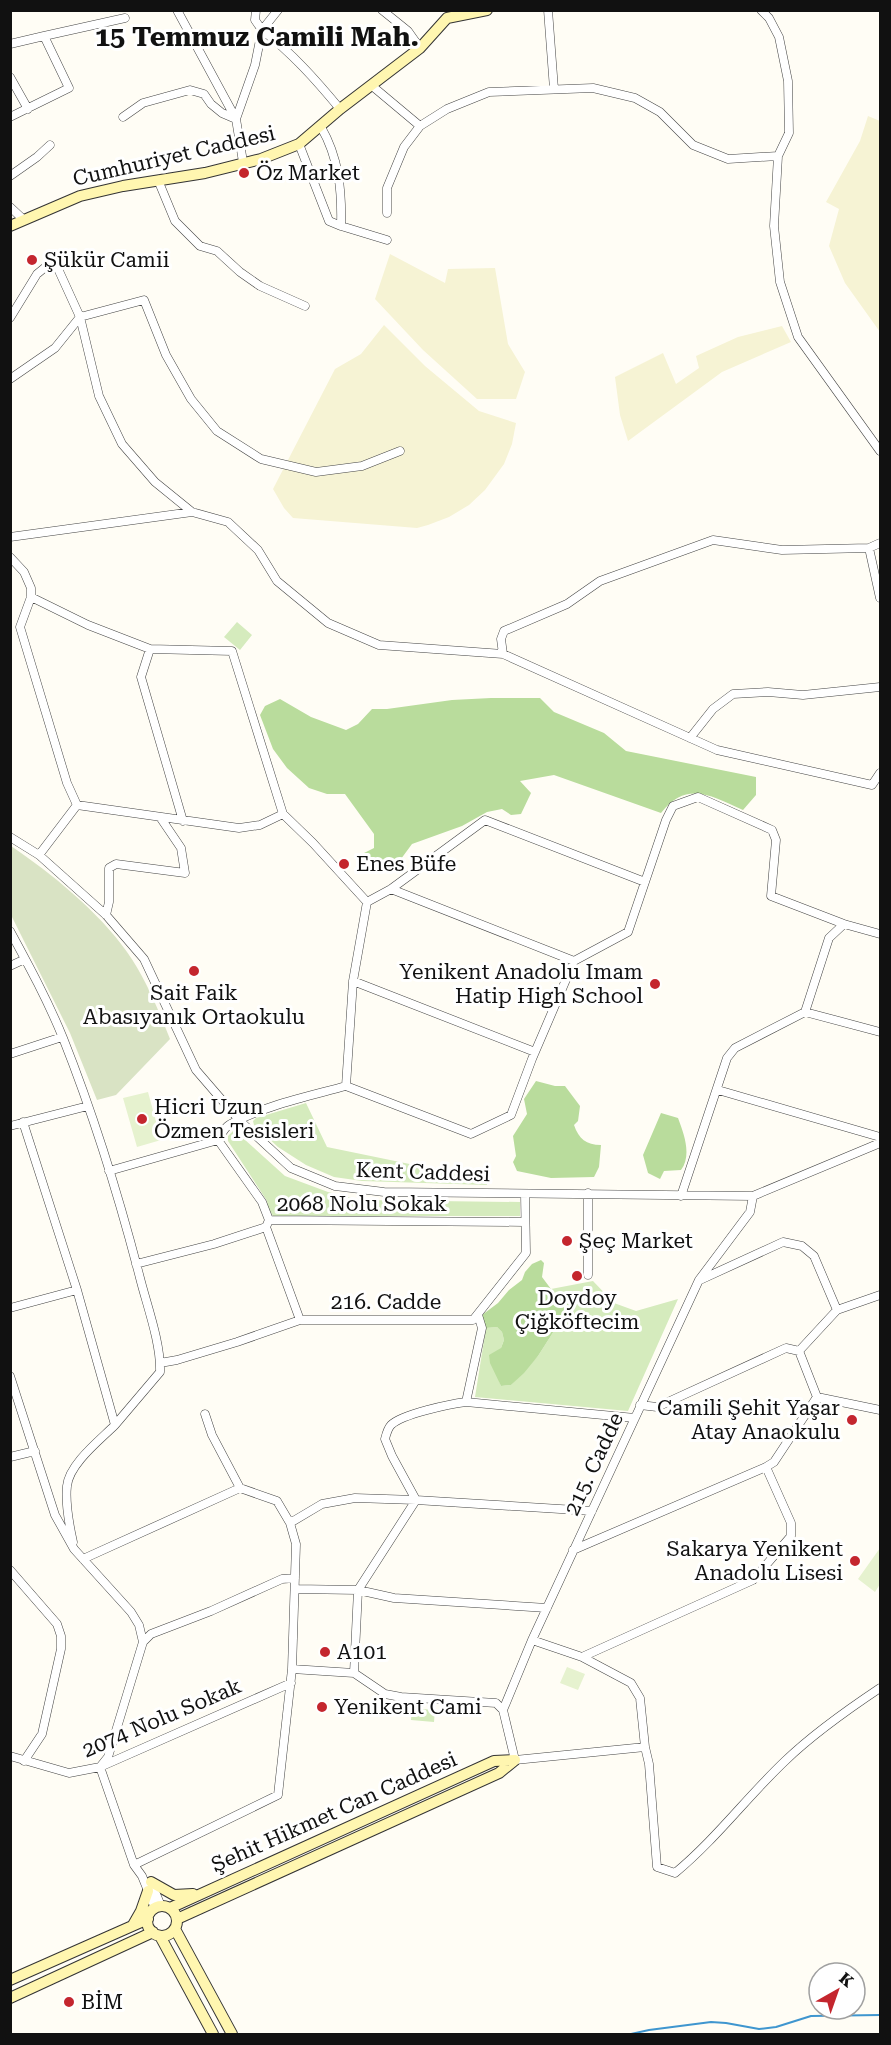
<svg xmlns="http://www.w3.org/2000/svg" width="891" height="2045" viewBox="0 0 891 2045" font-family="'Roboto Serif',serif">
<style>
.farmland{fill:#f6f3d4}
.green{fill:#d5ebbd}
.forest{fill:#b9dc9c}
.cemetery{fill:#d9e3c4}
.pitch{fill:#e6f2cf}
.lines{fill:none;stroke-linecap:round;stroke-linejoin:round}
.stream{stroke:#3f96cf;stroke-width:2}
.street-casing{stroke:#444;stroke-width:9}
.secondary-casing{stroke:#333;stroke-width:12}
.street{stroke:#fff;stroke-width:8}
.secondary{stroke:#fff6b0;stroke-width:10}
.poi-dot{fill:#c4262e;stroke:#fff;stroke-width:2}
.labels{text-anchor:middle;stroke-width:6;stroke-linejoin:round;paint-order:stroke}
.street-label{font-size:21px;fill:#111;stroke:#fff}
.poi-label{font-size:21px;fill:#111;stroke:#fff;text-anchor:start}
.district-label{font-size:27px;font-weight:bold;fill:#111;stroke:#fff}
</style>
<rect width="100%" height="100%" fill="#fffdf5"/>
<path class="farmland" d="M868,116L880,121V332L845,283L829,246L839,209L826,202L860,141Z
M390,254L445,283L448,269L495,268L508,344L525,372L516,399H477L423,350L375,299Z
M384,325L425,366L479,411L516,423L512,444L504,464L485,490L469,505L449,517L428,525L417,528L293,518L284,508L273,489L335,369L361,354Z
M782,326L791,342L722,372L628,441L620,415L615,377L663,353L676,384L699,368L696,356L738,337Z"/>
<path class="green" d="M237,622L252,635L240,650L224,637Z
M306,1103L327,1147L429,1168L487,1173V1185L362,1181L334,1177L306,1165L278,1147L254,1125L253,1121L256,1118Z
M234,1130L285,1176L328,1192L360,1200L520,1202V1216H273L268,1208L267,1201L228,1141V1136Z
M593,1281L614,1303L636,1311L678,1299L628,1411L475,1397L486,1328L497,1327L502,1332L504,1340C498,1354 495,1372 501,1386L511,1385L538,1356L561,1320L554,1307L551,1289Z
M412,1708L435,1710L434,1722L411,1720Z"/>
<path class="forest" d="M491,698H540L554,712L604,733L626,751L756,777V795L743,810C711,796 687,780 661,813L554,775L520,781L531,793L521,814L511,815L502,809L487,812L462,826L412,844L398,863L380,867L362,854L374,848V834L345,794H327L309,788L287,768L273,749L260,715L265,706L280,699L311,717L346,730L358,724L372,709H387L452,700Z
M536,1081L555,1086H565L580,1106L578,1121L574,1125C579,1139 586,1145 601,1145L599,1167L594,1177L551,1178L517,1171L513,1162L516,1156L513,1136L527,1114L524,1099Z
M661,1113L678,1118C684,1134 692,1155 681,1170L664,1171L660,1179L648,1173L643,1155Z
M541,1260L544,1263L542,1277L551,1289L554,1306L561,1302L570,1303L573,1307L570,1315L561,1320L538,1356L524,1373L511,1385L501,1386L490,1363L489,1355L501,1348L504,1340L502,1332L497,1327L486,1328L482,1315L498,1303L509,1290L522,1280L525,1272L532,1264Z"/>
<path class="cemetery" d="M11,846C51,873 99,912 127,952C146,979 158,1009 170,1039L116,1095L97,1100L70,1033L11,915Z"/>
<path class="pitch" d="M148,1092L161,1140L137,1147L123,1098Z
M880,1548V1584L875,1592L858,1579Z
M567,1667L585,1674L578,1690L560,1683Z"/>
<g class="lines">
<path class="stream" d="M631,2034L649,2030L711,2022L726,2023L759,2029L776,2027L811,2016L880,2015"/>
<defs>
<path id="street" d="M278,10L262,30C292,53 316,80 340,109
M382,10L408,31L420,48
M548,10L554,89
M761,10L769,18L779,37L788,81L789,133L778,156L774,226L780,282L798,337L880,451
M10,44L44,36
M10,77L28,109
M371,85L420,126
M10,117L69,88L44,36L125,18
M123,117L143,103L190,90L204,94L211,104L222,113L236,119L177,10
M321,127C339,158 342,191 341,226L387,240
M299,144L329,221L341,226
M243,162L236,119L255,65L262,30L255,20L256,10
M10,176L37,157L50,145
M158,180L175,221L200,246L217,251L240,272L260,286L305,306
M10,207L24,220
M387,213V188L404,147L420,126L447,109L489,92L593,88L635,98L660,112L693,145L728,159L778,156
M10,318L37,274L54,260L80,317L55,348L10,379
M192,512L155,482L122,444L99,396L80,317L144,300L166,355L191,399L217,431L261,459L316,472L362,466L400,451
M10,537L192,512L228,522L258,550L277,581L328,623L379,645L503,654L717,750L872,785L880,773
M869,548L880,598
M10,557L24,572L31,588V597L20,627L67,783L77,805L39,855
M31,597L88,625L150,649L232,651L283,814L313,843L367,902L353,981L346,1086C310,1096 262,1106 229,1125C224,1128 221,1135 218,1140L109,1171
M150,649L141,677L183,821
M503,654L501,639L504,631L567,604L600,581L713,540L782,550L869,548L880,543
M690,738L713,709L733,694L768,692L803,695L880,687
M77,805L239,828L260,825L283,814
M10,837L39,855L106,915L144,959L196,1070L240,1121L291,1168L335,1186L384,1192L753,1196L880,1143
M391,889L574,961L628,932L666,820L673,806L698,797L772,830L776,840L771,896L844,924L880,934
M367,902L391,889L485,820L645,882
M106,915L109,902V868L116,864L185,873L181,848L160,817
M10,931C29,966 48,1001 63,1038C94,1116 119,1197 140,1278C147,1306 161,1343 160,1372L115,1425L77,1290L23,1122
M10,966L25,959
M353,981L535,1052
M805,1012L880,1032
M10,1054L62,1037
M346,1086L471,1134L511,1115L532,1059L574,961
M718,1090L880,1137
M10,1126L88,1106
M218,1140L262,1202L269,1220
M681,1196L727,1058L735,1048L805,1012L829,938L844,924
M753,1196L750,1212L699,1280L532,1640L503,1710L515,1760L645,1747L649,1764L657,1867L675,1873C716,1839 747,1797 785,1761C814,1733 847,1710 880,1688
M266,1227L300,1320
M136,1264L214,1244L266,1227L269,1220L524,1222
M588,1275V1193
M700,1280L783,1242L802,1246L814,1256L837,1310
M10,1308L77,1290
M478,1315L482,1328L466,1402L635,1418
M160,1363L177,1360L237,1342L300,1320H473L526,1253L525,1194
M10,1376L55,1515L74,1549L131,1612L139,1625L143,1642L108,1757L100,1767L134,1865L142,1876L155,1908
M817,1397L880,1410
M466,1402C450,1404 402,1414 391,1425C388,1428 386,1435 385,1439L392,1456L416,1500L592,1511
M640,1405L657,1407L786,1348L799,1351
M205,1414L212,1435L240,1488L277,1501L290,1523L322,1504L355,1498L416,1500L358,1590L394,1598L547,1608
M10,1457L35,1451
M73,1542C69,1524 65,1504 67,1486C69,1464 100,1440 115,1425
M573,1550L766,1467
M83,1559L240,1488
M10,1570L57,1624L61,1636V1649L42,1734L24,1761
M295,1589L358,1590L354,1673L385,1694L401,1697L496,1703L503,1710
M532,1640L582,1657L753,1580L791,1536V1523L766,1467L774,1462L817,1397L799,1351L837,1310L880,1295
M143,1642L151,1634L211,1611L282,1579L295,1578
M582,1657L631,1683L640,1698L645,1747
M292,1669L354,1673
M10,1756L69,1773L100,1767L291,1683
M134,1865L278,1795L292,1669L296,1544L290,1523
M151,1882L161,1906"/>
<path id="secondary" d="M447,18L487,10
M10,226L80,196L123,186L205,173L261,159L299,144L340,109L420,48L447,18
M151,1882L174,1895L193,1894
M147 1921a15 15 0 1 1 30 0a15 15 0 1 1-30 0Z
M170,1908L494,1761L515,1760
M177,1919L499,1773L515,1760
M133,1925L141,1911L148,1891
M175,1929L232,2034
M160,1936L213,2034
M10,1980L148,1919
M10,1998L153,1932"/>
</defs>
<use href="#street" class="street-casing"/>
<use href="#secondary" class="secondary-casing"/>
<use href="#street" class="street"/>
<use href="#secondary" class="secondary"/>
</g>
<g class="poi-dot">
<circle cx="244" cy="173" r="6"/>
<circle cx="32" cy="260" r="6"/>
<circle cx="344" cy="864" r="6"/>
<circle cx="194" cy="971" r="6"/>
<circle cx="655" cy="984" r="6"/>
<circle cx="142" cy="1119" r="6"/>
<circle cx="567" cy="1241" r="6"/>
<circle cx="577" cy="1276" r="6"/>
<circle cx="852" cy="1420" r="6"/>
<circle cx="855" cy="1561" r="6"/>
<circle cx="325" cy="1652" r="6"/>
<circle cx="322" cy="1707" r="6"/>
<circle cx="69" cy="2002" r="6"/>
</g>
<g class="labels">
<g class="street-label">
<text transform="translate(174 156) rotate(-13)" y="7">Cumhuriyet Caddesi</text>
<text transform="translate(423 1172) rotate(2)" y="7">Kent Caddesi</text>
<text x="362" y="1211">2068 Nolu Sokak</text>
<text x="386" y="1309">216. Cadde</text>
<text transform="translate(594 1464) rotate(-65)" y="7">215. Cadde</text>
<text transform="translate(162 1718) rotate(-23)" y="7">2074 Nolu Sokak</text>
<text transform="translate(334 1812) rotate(-24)" y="7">Şehit Hikmet Can Caddesi</text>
</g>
<g class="poi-label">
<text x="256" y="180">Öz Market</text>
<text x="44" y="267">Şükür Camii</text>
<text x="356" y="871">Enes Büfe</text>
<text x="643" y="979" text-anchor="end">Yenikent Anadolu Imam<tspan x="643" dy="24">Hatip High School</tspan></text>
<text x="194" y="1000" text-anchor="middle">Sait Faik<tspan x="194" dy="24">Abasıyanık Ortaokulu</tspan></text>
<text x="154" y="1114">Hicri Uzun<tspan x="154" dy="24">Özmen Tesisleri</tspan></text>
<text x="579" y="1248">Şeç Market</text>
<text x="577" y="1305" text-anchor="middle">Doydoy<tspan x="577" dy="24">Çiğköftecim</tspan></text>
<text x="840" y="1415" text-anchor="end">Camili Şehit Yaşar<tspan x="840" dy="24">Atay Anaokulu</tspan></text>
<text x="843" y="1556" text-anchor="end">Sakarya Yenikent<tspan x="843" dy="24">Anadolu Lisesi</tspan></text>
<text x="337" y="1659">A101</text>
<text x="334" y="1714">Yenikent Cami</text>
<text x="81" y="2009">BİM</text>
</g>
<g class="district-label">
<text x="257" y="46">15 Temmuz Camili Mah.</text>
</g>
</g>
<rect width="891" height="2045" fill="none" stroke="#111111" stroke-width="24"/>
<g transform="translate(837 1991) rotate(40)"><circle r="28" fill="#ffffff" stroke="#a0a0a0" stroke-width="1.5"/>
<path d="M0-4.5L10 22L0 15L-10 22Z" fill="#c4262e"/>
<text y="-9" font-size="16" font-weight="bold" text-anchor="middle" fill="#111111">K</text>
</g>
</svg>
